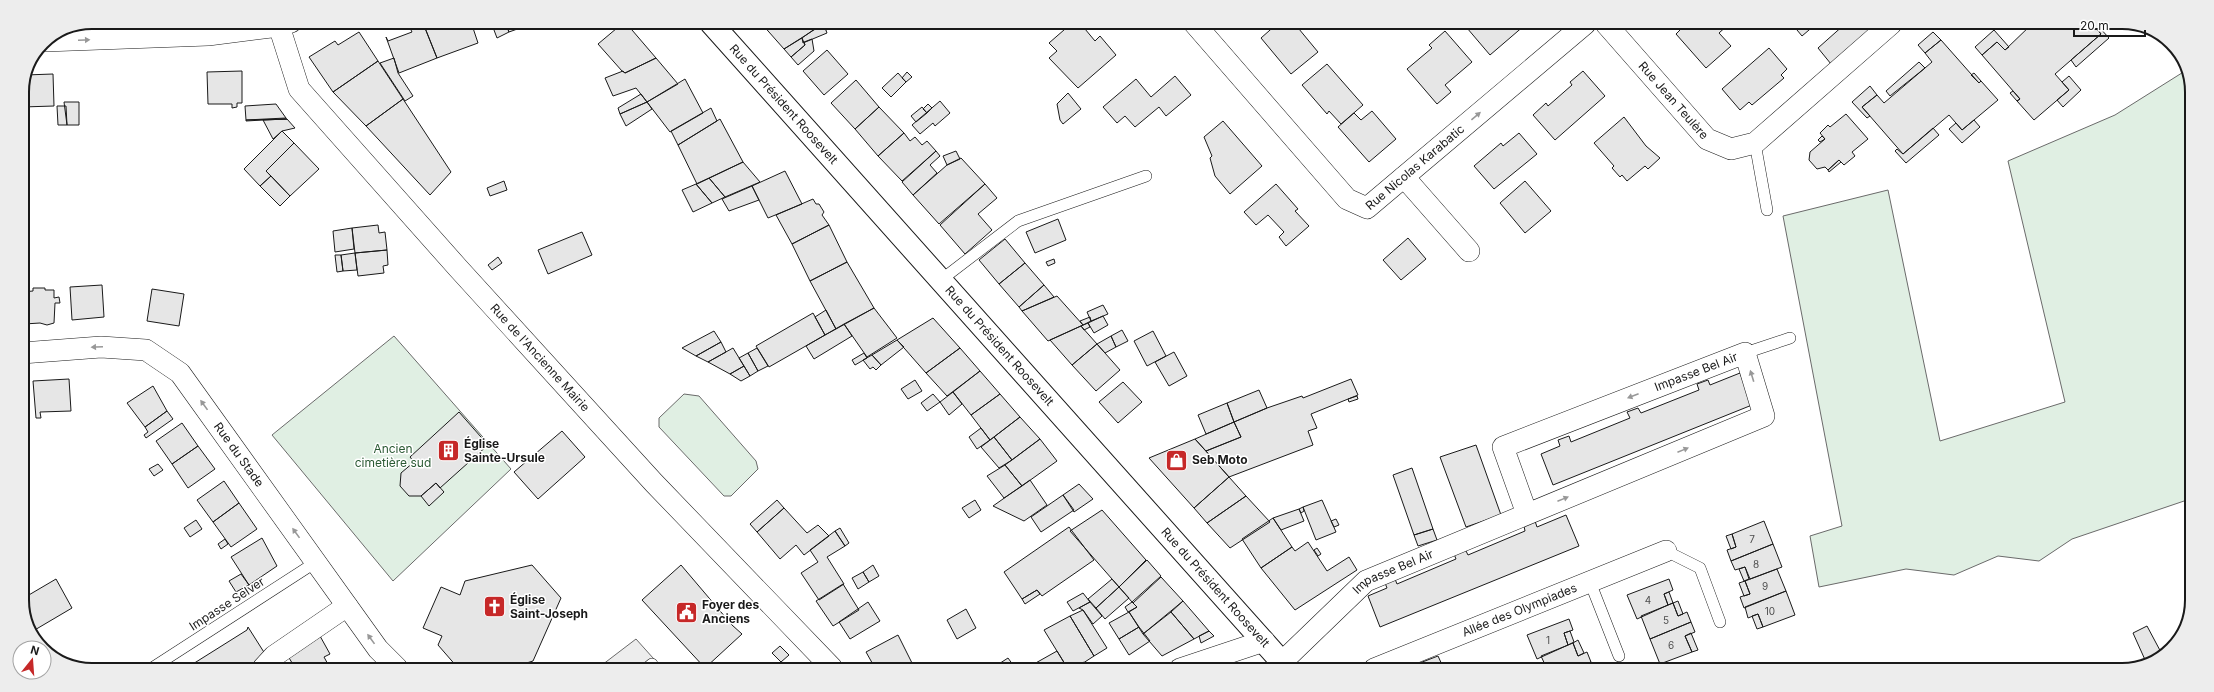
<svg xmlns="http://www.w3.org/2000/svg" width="2214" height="692" viewBox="0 0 2214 692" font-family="Inter,sans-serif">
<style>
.green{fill:#e0efe3;stroke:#6a6a6a}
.parking{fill:#ededed;stroke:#6a6a6a}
.building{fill:#e6e6e6;stroke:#1a1a1a}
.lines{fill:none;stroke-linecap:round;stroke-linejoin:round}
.lane-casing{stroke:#1a1a1a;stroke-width:12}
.street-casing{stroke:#1a1a1a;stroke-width:22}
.primary-casing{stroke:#1a1a1a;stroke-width:24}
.lane{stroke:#fff;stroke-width:11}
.street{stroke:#fff;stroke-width:21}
.primary{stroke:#fff;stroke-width:22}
.oneway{fill:#989898}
.labels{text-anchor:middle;stroke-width:3;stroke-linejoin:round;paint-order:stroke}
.number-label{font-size:10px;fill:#4d4d4d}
.street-label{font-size:12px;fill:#1a1a1a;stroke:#fff}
.poi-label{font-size:12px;font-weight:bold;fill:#1a1a1a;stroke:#fff;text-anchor:start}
.park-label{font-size:12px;fill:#2b5a34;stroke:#fff}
.rim{fill:none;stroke:#1a1a1a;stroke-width:2}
</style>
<rect width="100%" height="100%" fill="#fff"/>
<path class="green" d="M2185,71L2192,88L2190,499L2072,539L2039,561L1998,556L1954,575L1906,569L1819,587L1810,536L1842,526L1783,216L1888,190L1940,441L2065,402L2008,161L2115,115Z
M394,336L511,469L393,581L272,435Z
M684,394L699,396L756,461L758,469L731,496H724L659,427V418Z"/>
<path class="parking" d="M636,639L662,668H598Z"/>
<path class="building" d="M471,22L478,43L437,58L423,23Z
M491,22H505L509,32L497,38Z
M505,22L534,23L509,32Z
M423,23L437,58L399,73L386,37L388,41L412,32L410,28Z
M623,23H626L656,58L625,73L622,71L598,44Z
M761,23H812L817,28L784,49Z
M822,23H841L826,30Z
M823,23L827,33L803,43L802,38Z
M1072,23H1080L1095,41L1100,36L1116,55L1078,88L1049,58L1057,51L1049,43Z
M1278,23H1294L1318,52L1291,74L1261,38Z
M1473,24H1524L1525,25L1490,55L1467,28Z
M1686,24H1729L1719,33L1731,46L1706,68L1676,34Z
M1792,24H1816L1802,36Z
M1845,24H1877L1831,64L1818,48Z
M2032,24H2093L2101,34L2055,74L2069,90L2034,120L2017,101L2020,99L1982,55L1997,42L2005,50Z
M2098,26L2109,38L2076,67L2071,60L2101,34L2096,28Z
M1994,30L2009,47L2005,50L1997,42L1982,55L1975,47Z
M1445,31L1472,62L1445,85L1451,92L1437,104L1407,69L1432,48L1429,45Z
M359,32L378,61L333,92L309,57L335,41L338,45Z
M1933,32L1941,40L1925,53L1918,45Z
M802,38L805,45L791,57L784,49Z
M812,39L814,51L798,65L791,57L805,45L804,42Z
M1941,40L1979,83L1981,81L1998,100L1962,130L1949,115L1903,154L1862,107L1877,95L1884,103L1932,62L1925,53Z
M1769,48L1787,69L1781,75L1784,78L1752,105L1749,102L1740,110L1722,89Z
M827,50L848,74L824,95L803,71Z
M394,58L398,73L413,96L405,101L380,63Z
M656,58L678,84L647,102L636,88L613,96L605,78L623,71L625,73Z
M378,61L403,99L366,126L333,92Z
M1919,62L1925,68L1890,96L1886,91Z
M1327,64L1363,105L1341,124L1329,111L1327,114L1302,85Z
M242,71V103H237V107L232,108V104H208L207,72Z
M1583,71L1605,96L1555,140L1533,115L1546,103L1548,106L1572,85L1570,82Z
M907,72L912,77L906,82L902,78Z
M898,73L906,82L891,97L882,88Z
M1974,73L1981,81L1979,83L1971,75Z
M53,74L54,106L22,107V92L25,75Z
M1175,76L1191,95L1166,116L1159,107L1135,127L1125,116L1117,123L1103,107L1136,79L1151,97Z
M2069,76L2081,90L2063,107L2057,100L2069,90L2062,82Z
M685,79L703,113L670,132L647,102Z
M856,80L879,107L855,129L831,103Z
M1870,86L1877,95L1862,107L1870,116L1867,118L1852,102Z
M2013,91L2020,99L2017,101L2010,93Z
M1068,93L1081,109L1063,124L1060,120L1057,104Z
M641,94L647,102L620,114L618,108Z
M403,99L451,172L430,195L366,126Z
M940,101L950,113L935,126L933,123L920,134L912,125Z
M64,102H79V125H67Z
M647,102L652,109L626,126L620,114Z
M276,104L286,118L246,120L245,106Z
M928,104L932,108L927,113L923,109Z
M57,106H66L67,125H58Z
M879,107L904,133L878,156L855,129Z
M922,107L927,113L916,122L911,116Z
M711,108L717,121L678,145L671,131Z
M1372,111L1396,139L1369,162L1338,127L1354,113L1361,120Z
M1846,114L1868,139L1852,152L1855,156L1844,165L1839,160L1828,170L1825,167L1817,169L1809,160L1810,152L1825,139L1820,133L1828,125L1830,127Z
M1624,117L1646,146L1660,158L1648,169L1645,166L1627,181L1622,175L1620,177L1612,168L1614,166L1594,143Z
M287,119L295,128L282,131L273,139L263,120Z
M287,119L263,120L246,121V120Z
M720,119L743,162L697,184L678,145Z
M1974,120L1980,127L1962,143L1949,129L1956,123L1962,130Z
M1223,121L1262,166L1230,194L1215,176L1210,158L1212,156L1204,137Z
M1933,128L1939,135L1906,163L1895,151L1897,149L1903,154Z
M282,131L294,143L266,171L271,176L260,186L244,169Z
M904,133L910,141L915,137L922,145L927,141L936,151L902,181L878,156Z
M1519,133L1537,154L1494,189L1474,166L1501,143L1503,146Z
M1822,136L1825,139L1820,142L1818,140Z
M294,143L319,169L290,196L266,171Z
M936,151L940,156L930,165L937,173L913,195L902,182Z
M956,151L960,159L947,165L943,156Z
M961,158L985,184L939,224L913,195L947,165Z
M1839,160L1841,162L1829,172L1828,170Z
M743,162L760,182L725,197L709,178Z
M785,171L802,204L768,218L752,186Z
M271,176L290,196L280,206L260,186Z
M709,178L725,197L712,203L696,184Z
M504,181L507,190L490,196L487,188Z
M1525,181L1551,211L1525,233L1500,203Z
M696,184L712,203L693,212L682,190Z
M985,184L997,198L978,214L992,230L965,254L940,225Z
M1276,184L1298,209L1295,211L1309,226L1286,246L1279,237L1284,232L1268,215L1256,225L1244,212Z
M752,186L759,200L729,211L722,199Z
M813,199L816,204H819L824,212L822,215L829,225L792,244L776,215Z
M1058,219L1066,240L1035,253L1026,232Z
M378,225L379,233L385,232L387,250L355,253L352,228Z
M829,225L847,262L810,281L792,244Z
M352,228L354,249L335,252L333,231Z
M582,232L592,255L548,274L538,250Z
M1408,238L1426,259L1401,280L1383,260Z
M1005,239L1025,263L999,284L979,260Z
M387,250L388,265L383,266L384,273L358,276L355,253Z
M355,253L357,270L343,271L341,255Z
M335,255H341L343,271L337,272Z
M498,257L502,263L492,270L488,265Z
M1054,259L1055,263L1048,266L1046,262Z
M847,262L874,308L836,329L810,281Z
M1025,263L1044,285L1019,307L999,284Z
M102,285L104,317L72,320L70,287Z
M1044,285L1054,297L1022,311L1019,307Z
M33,288H45V290H54V298L59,297L60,303H55L54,323L47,325L40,323L24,324L22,292L33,291Z
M152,289L184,294L179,326L147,321Z
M1057,296L1083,325L1048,341L1022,311Z
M1103,305L1108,314L1091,321L1087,312Z
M874,308L897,338L867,357L844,324Z
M826,310L836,329L825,335L815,317Z
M813,313L825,335L769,367L756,346Z
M1103,316L1108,325L1094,333L1088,323Z
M1090,317L1091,321L1083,325L1080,321Z
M933,318L960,348L926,373L897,340Z
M1088,323L1090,327L1084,330L1081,326Z
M844,324L852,336L814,359L806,346Z
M1081,326L1097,344L1072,365L1050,340Z
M1122,330L1128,341L1116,347L1111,336Z
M714,331L721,342L696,356L682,348Z
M1153,331L1166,356L1147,366L1134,341Z
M1111,336L1116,347L1105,353L1097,344Z
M897,340L904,347L881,365L872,355Z
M721,342L726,352L708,362L696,356Z
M1097,344L1120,370L1096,391L1072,365Z
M733,348L744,366L730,374L708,362Z
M757,348L768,366L758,371L748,353Z
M960,348L980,371L947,396L926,373Z
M1174,352L1187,376L1169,386L1155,362Z
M748,353L758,371L750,376L739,358Z
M864,353L867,358L855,365L852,360Z
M872,355L881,365L876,370L873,367L870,369L863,360Z
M744,366L750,376L741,381L730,374Z
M980,371L1000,394L971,415L953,392Z
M1740,373L1752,405L1553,485L1541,454L1560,446L1558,440L1569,436L1571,442L1630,418L1627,412L1638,408L1641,413L1699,390L1697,384L1708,380L1710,385Z
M69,379L71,411L40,412L41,418H36L33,381Z
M1351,379L1358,395L1311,414L1317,428L1308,431L1313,445L1229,477L1206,451L1241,437L1234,422L1267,408L1302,396L1303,398Z
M915,380L922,391L908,399L901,389Z
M22,382H24L26,412L22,413Z
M1123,382L1142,402L1118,423L1099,402Z
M153,386L167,411L145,427L127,403Z
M1259,390L1267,408L1234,422L1227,403Z
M953,392L962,404L949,415L940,402Z
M933,394L940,402L927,411L921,403Z
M1000,394L1020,417L990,440L971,415Z
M1357,396L1358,399L1349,402L1348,399Z
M1227,403L1234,422L1206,434L1198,415Z
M167,411L173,419L146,438L144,435L148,432L145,427Z
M459,412L488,445L440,488L436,483L421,496H409L400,486L401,473L414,462L410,457Z
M1020,417L1040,439L1012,460L994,437Z
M1234,422L1241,437L1206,451L1195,439Z
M182,423L198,446L172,464L156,441Z
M981,428L990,440L977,449L969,437Z
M562,431L585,457L538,499L514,472Z
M994,437L1012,460L999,468L981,447Z
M1040,439L1057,461L1022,486L1005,465Z
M1195,439L1229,477L1194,508L1149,458Z
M1476,445L1501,515L1466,527L1440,457Z
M198,446L215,469L188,488L172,464Z
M158,464L163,470L154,476L149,469Z
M1005,465L1022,486L1004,498L987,476Z
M1412,468L1433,529L1414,535L1393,475Z
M1229,477L1246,496L1207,523L1194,508Z
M1030,480L1047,505L1024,521L993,506Z
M224,481L239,503L213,522L197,500Z
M436,483L444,492L429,506L421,496Z
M1079,484L1093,499L1074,512L1063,495Z
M1063,495L1074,510L1041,532L1031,517Z
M1246,496L1270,522L1230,548L1207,523Z
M777,500L784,508L757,532L750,524Z
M975,500L981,510L969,518L962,508Z
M1322,500L1336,532L1316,540L1303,507Z
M239,503L257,529L231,547L213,522Z
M1303,507L1304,511L1301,513L1299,509Z
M784,508L807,533L818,525L829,536L804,555L796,545L780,559L757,532Z
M1299,509L1304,521L1281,530L1273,518Z
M1102,510L1146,560L1119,587L1070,531Z
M1566,515L1579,546L1380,627L1368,596L1387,588L1385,583L1395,579L1397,584L1456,559L1454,554L1465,549L1468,555L1525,531L1524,526L1535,521L1537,527Z
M1273,518L1292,547L1261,568L1242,539Z
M1336,519L1339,525L1334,527L1331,521Z
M196,520L202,529L190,537L184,528Z
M1764,521L1773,544L1731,561L1727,550L1736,547L1732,534Z
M1069,527L1094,560L1042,596L1037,590L1022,599L1004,572Z
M840,528L849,543L845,546L835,531Z
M1433,529L1437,540L1418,546L1414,535Z
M835,531L845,546L827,557L844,584L819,600L801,573L818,562L810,550Z
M1732,534L1736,547L1731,549L1726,536Z
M262,538L277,566L249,585L231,557Z
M225,539L228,544L221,549L218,544Z
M1308,542L1327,571L1349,557L1357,570L1295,610L1261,568L1292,547L1295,551Z
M1773,544L1782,567L1750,579L1745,567L1735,570L1731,561Z
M1317,548L1321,554L1318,556L1314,550Z
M1147,560L1161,576L1132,602L1119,587Z
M532,565L561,598L533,661L520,665L521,668H458L438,645L442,636L423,628L441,587L460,595L465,581Z
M681,565L732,625L742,634L705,668L642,600Z
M873,565L879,576L869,582L863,572Z
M1745,567L1749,579L1744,581L1739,569Z
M1777,569L1786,591L1744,608L1740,597L1750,594L1745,581Z
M863,572L869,582L858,589L852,578Z
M241,574L249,585L236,592L229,581Z
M1161,577L1183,601L1143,634L1129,612L1137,607L1133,603Z
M56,579L72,608L33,631L22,604V599Z
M1112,579L1119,587L1096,608L1088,599Z
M1669,579L1673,590L1664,594L1668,605L1637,619L1627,595Z
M1745,581L1750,594L1744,596L1739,583Z
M843,584L859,610L833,626L816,601Z
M1119,587L1129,598L1105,619L1096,608Z
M1037,590L1040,594L1025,604L1022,599Z
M1786,591L1795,615L1763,627L1758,614L1748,618L1745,607Z
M1669,592L1673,603L1668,605L1664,594Z
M1083,593L1090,602L1073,611L1067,602Z
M1183,601L1209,631L1194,639L1171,612Z
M1678,601L1683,614L1678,616L1673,603Z
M868,602L880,621L850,639L839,622Z
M1090,602L1102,616L1093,624L1083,610L1079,608Z
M1132,602L1137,607L1128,612L1125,607Z
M1673,603L1678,616L1687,612L1691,622L1650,639L1641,616Z
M966,609L976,628L957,639L947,620Z
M1083,610L1107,648L1094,656L1070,616Z
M1129,612L1139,627L1119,639L1109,623Z
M1171,612L1194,639L1162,656L1143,634Z
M1758,614L1763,627L1757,629L1752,616Z
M1070,616L1094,656L1074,669H1068L1044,630Z
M1569,619L1573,630L1564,633L1568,645L1537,659L1527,635Z
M1691,622L1695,632L1685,636L1692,652L1660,664L1650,639Z
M2147,626L2163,656L2146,662L2133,633Z
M248,627L267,657H263L245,668H200L196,662L247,630Z
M1139,627L1150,641L1129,655L1119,639Z
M1209,631L1214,636L1201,643L1199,636Z
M1570,631L1574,642L1568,645L1564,633Z
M1691,633L1698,650L1692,652L1685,636Z
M898,635L915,669L875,668L866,652Z
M320,636L330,654L324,657L330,668H295L288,656Z
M1578,640L1584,653L1578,656L1573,643Z
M1573,643L1578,656L1587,652L1591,662L1572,669H1547L1541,656Z
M780,646L789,655L781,662L772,653Z
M1057,651L1068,669H1025Z
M1438,656L1444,669H1404Z
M1008,658L1016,669H991Z
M196,662L200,668H186Z
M1084,662L1087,669H1074Z
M1591,662L1594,669H1572Z
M796,663L799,668H787Z
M1238,663L1244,669H1224L1226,667Z
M2108,664L2110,668L2103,670L2101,667Z
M2127,664L2129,668L2119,670L2118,668Z"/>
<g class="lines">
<defs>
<path id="lane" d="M1755,143L1767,210
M941,280L1018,221L1146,176
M1745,353L1790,338
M1666,551L1700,568L1720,622
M1590,582L1619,656
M152,668L316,562
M647,668L652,664"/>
<g id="street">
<path id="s1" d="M1194,23L1347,199L1367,208L1585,24"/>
<path id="s2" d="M1606,24L1707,139L1731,149L1755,143L1891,24"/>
<path id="s3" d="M279,26L299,89L458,268L654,483L832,668"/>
<path d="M45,41L208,35L279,26L291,22"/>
<path d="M1404,177L1469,251"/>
<path id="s4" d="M22,353L101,347L146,350L180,373L378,649L397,668"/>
<path id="s5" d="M1282,662L1366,581L1764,416L1745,353L1503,447L1527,514"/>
<path d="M263,668L274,656L347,606"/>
<path d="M1180,669L1264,641"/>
<path id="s6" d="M1374,669L1666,551"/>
</g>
<g id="primary">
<path id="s7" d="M711,23L1288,669"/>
</g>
</defs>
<use href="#lane" class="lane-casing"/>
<use href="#street" class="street-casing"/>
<use href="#primary" class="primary-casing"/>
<use href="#lane" class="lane"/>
<use href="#street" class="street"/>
<use href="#primary" class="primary"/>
</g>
<defs><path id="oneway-solid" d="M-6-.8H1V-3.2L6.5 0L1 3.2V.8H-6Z"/></defs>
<g class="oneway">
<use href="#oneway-solid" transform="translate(84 40) rotate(-2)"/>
<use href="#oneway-solid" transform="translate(1476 116) rotate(-40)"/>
<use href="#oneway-solid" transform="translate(97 347) rotate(177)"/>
<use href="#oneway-solid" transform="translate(1752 376) rotate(-107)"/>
<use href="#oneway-solid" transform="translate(1633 396) rotate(159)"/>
<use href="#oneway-solid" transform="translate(204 405) rotate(-126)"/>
<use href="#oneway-solid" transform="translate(1683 450) rotate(-22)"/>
<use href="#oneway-solid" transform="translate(1563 499) rotate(-22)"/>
<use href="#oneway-solid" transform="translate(296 533) rotate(-126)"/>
<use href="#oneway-solid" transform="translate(371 639) rotate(-126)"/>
</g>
<defs>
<symbol id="building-square" viewBox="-11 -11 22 22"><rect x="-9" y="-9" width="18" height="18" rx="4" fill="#c62828" stroke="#fff"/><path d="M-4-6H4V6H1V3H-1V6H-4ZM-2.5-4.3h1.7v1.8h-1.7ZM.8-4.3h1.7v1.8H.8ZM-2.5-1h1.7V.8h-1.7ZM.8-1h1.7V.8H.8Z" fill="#fff"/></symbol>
<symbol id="shop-square" viewBox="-11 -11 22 22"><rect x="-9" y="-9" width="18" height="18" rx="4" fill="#c62828" stroke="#fff"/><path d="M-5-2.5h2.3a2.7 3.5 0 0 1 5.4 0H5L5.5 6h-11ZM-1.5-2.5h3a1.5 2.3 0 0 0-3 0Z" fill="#fff"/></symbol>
<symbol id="church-square" viewBox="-11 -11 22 22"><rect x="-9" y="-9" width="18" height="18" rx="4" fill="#c62828" stroke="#fff"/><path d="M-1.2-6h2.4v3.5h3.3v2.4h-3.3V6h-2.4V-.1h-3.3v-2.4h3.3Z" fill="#fff"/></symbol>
<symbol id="civic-square" viewBox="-11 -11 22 22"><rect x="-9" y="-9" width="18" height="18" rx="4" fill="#c62828" stroke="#fff"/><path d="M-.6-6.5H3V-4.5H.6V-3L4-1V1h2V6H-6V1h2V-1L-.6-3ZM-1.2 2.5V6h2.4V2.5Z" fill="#fff"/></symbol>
</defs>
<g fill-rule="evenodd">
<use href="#building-square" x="436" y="438" width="25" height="25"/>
<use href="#shop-square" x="1164" y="448" width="25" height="25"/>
<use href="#church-square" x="482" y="594" width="25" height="25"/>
<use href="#civic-square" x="674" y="600" width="25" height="25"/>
</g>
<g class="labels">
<g class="number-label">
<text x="1752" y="543">7</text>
<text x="1756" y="568">8</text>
<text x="1765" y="590">9</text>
<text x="1648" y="604">4</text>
<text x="1770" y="615">10</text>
<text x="1666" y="624">5</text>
<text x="1548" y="644">1</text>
<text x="1671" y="649">6</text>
</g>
<g class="street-label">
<text dy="4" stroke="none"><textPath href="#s2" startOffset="102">Rue Jean Teulère</textPath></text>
<text dy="4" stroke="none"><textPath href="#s7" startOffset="109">Rue du Président Roosevelt</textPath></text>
<text dy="4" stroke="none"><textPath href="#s1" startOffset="318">Rue Nicolas Karabatic</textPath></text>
<text dy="4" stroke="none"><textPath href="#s7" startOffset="433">Rue du Président Roosevelt</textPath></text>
<text dy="4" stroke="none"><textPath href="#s3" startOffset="427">Rue de l'Ancienne Mairie</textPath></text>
<text transform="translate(1696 372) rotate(-21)" y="4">Impasse Bel Air</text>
<text dy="4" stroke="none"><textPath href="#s4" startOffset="266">Rue du Stade</textPath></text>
<text dy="4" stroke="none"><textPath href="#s5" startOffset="145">Impasse Bel Air</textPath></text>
<text dy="4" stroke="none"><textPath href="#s7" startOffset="757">Rue du Président Roosevelt</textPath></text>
<text transform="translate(227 604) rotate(-33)" y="4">Impasse Selver</text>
<text dy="4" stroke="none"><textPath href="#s6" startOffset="157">Allée des Olympiades</textPath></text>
</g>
<g class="poi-label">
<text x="464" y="448">Église<tspan x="464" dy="14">Sainte-Ursule</tspan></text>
<text x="1192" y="464">Seb Moto</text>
<text x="510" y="604">Église<tspan x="510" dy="14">Saint-Joseph</tspan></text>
<text x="702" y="609">Foyer des<tspan x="702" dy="14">Anciens</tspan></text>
</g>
<g class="park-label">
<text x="393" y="453">Ancien<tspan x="393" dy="14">cimetière sud</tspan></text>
</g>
</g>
<path d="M0 0H2214V692H0ZM92 29H2122A63 63 0 0 1 2185 92V600A63 63 0 0 1 2122 663H92A63 63 0 0 1 29 600V92A63 63 0 0 1 92 29Z" fill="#ededed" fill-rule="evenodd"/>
<path class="rim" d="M92 29H2122A63 63 0 0 1 2185 92V600A63 63 0 0 1 2122 663H92A63 63 0 0 1 29 600V92A63 63 0 0 1 92 29Z"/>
<g transform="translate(32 660) rotate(17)"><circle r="19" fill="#ffffff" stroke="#a3a3a3"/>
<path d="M0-3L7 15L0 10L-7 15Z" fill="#c62828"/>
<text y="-6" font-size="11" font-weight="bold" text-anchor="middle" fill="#1a1a1a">N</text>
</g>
<path d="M2074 30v6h71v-6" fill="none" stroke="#1a1a1a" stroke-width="2"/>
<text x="2080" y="30" font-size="12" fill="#1a1a1a" stroke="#ffffff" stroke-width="3" paint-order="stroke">20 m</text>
</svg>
